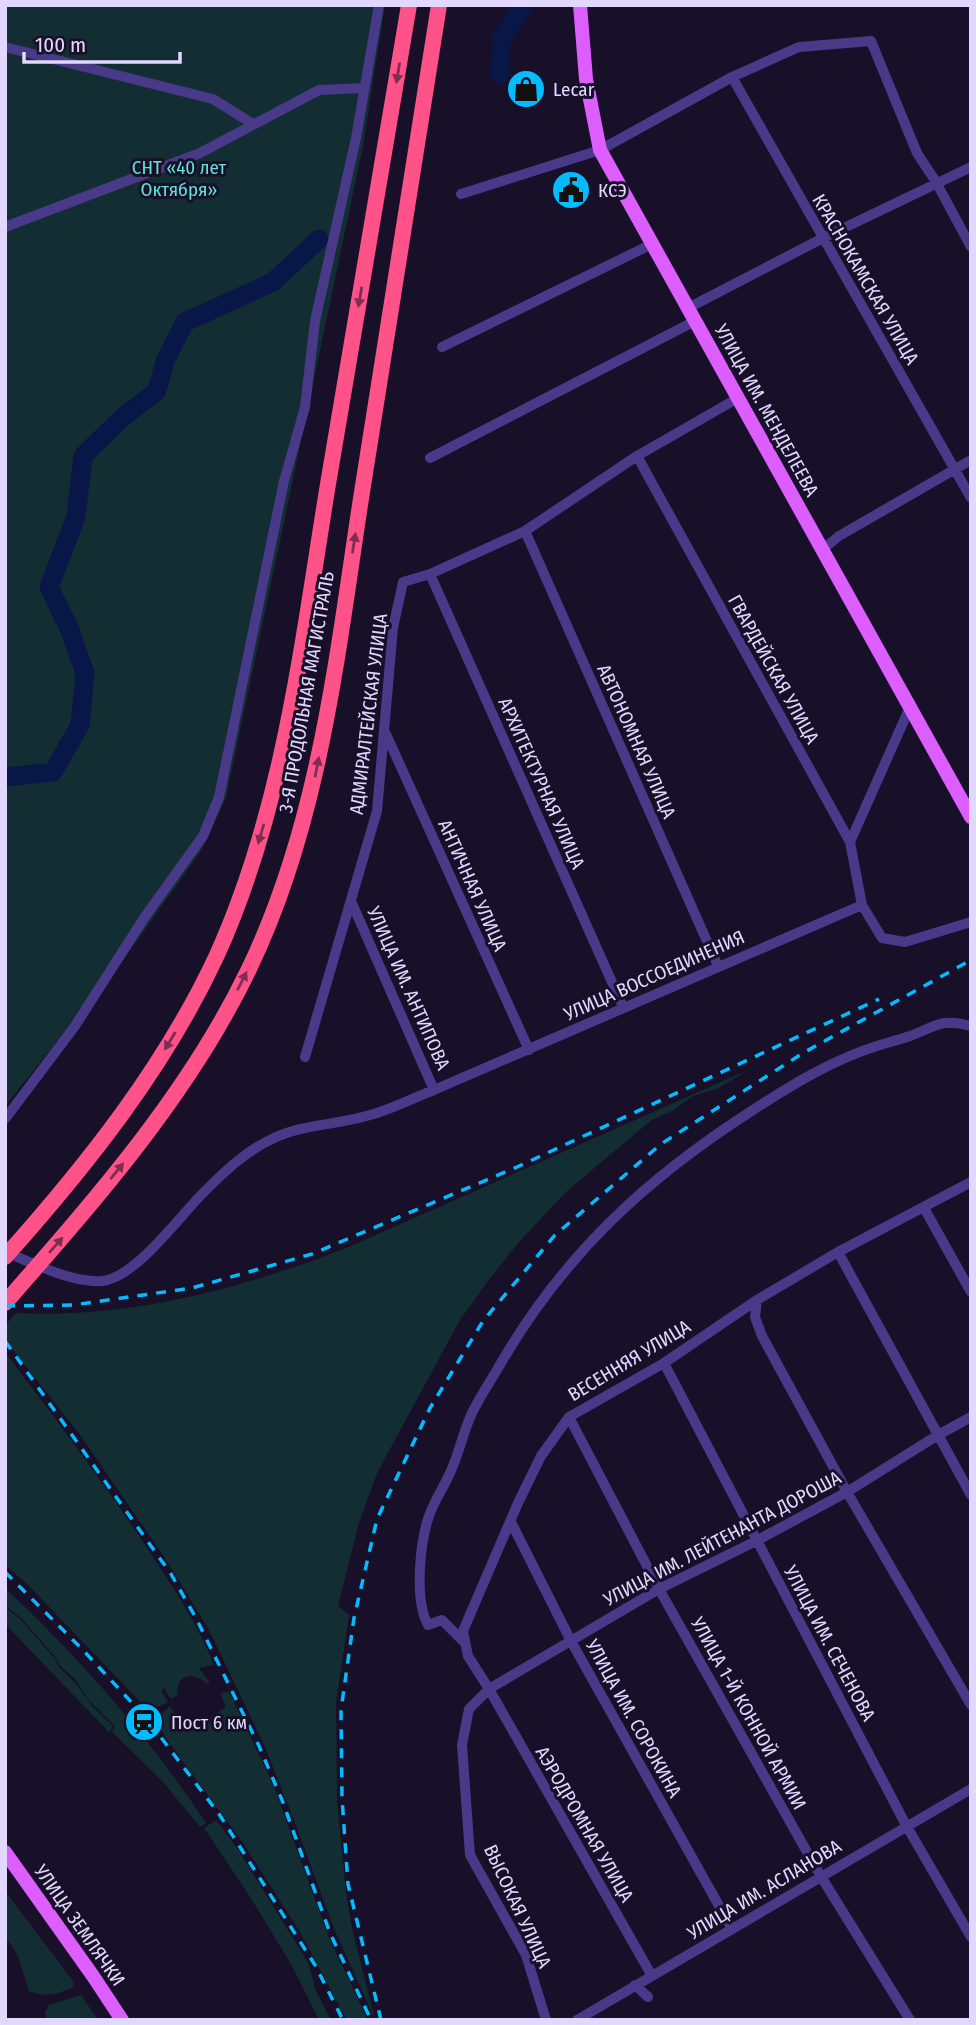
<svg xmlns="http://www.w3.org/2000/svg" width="976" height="2025" viewBox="0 0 976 2025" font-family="'Fira Sans Condensed',sans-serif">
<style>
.green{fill:#122e33}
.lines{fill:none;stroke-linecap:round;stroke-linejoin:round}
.river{stroke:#091648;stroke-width:19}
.minor{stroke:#493989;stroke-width:10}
.major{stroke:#dd5eff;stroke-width:14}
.highway{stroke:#ff5288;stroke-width:16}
.rail{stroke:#03bcff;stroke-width:3.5;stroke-dasharray:10 9;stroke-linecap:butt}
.oneway{fill:#802d53}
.labels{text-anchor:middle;stroke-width:6;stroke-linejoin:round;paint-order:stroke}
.poi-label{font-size:19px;fill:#e2d7ff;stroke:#180f28;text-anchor:start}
.park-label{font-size:19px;fill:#5ee3d8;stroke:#180f28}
.street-label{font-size:19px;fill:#e2d7ff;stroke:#180f28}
</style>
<rect width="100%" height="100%" fill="#180f28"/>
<path class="green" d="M5,5H385L363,146L226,798L201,851L126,956L5,1106Z
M748,1070L719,1088L693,1096L672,1111L652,1120L630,1138L566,1192L519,1242L488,1281L460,1320L377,1473L359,1523L338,1606L349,1615L336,1703L337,1801L346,1892L352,1928L375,2020L335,1931L289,1807L264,1745L209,1630L163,1555L80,1435L5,1340V1325L16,1313C129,1319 239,1289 344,1249Z
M5,1352C56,1420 107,1486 153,1557C176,1591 199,1627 214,1665L199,1668L210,1683L207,1684C201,1677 189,1672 181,1680C177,1683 178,1692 177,1696L171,1699L164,1688L161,1691L168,1702L149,1711L28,1585L5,1565Z
M5,1588C81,1659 149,1737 206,1823L200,1827L164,1783L112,1732L115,1726L88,1699L75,1679L60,1666L56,1658L21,1618L5,1605Z
M5,1607L21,1620L55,1659L58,1666L77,1685L93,1707L113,1726L109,1732L5,1624Z
M229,1692L273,1784L329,1938L368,2020H347L300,1932L241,1840L168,1741L155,1720L170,1706L184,1729L188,1731L226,1707L220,1693Z
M216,1820L239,1851L309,1964L315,1989L331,2020H319L291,1964L252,1900L204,1828Z
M5,1891L73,1981L74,1987C57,1994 47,1998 29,1991L18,1956L9,1942L5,1943Z
M81,1995L98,2020H47L45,2012L49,2005Z"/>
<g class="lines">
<path class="river" d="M499,75L502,38L524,5
M5,777L53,772L80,725L85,673L69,628L49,587L76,517L83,456L123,417L157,391L165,361L185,322L273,282L319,239"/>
<path class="minor" d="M5,47L213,99L253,124
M732,77L971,498
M461,194L600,150L732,77L799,47L871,41L917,153L936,182L971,247
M5,227L200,153L319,90L365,88
M688,308L823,238L971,167
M442,347L652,244
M637,456L850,842L862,905L882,938L905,942L971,922
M430,458L695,321
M525,531L718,966
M822,550L839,536L971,460
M430,574L623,1007
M386,734L529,1050
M850,842L910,707
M351,901L434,1090
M305,1057L377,811L393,628L403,582L430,574L525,531L637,456L738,398
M5,1119L75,1026L144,918L203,836L219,797L284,481L305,407L315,321L356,138L379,5
M924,1208L971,1292
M5,1252C34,1263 70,1283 102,1281C136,1278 181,1214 205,1191C225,1171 246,1151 272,1139C302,1124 338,1125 370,1115C392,1109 413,1098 434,1090L862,905
M838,1252L971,1495
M757,1300L755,1317L762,1336L847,1492L971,1705
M664,1363L906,1825L971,1937
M569,1417L659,1589L820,1875L910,2020
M511,1522L571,1641L732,1929
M465,1643L442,1620L428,1625C414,1600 420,1542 429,1516C434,1501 444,1487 450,1473C459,1454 463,1432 472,1413C480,1396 492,1379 501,1363C565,1253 647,1178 753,1110C793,1084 834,1059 880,1045C890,1042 901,1039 910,1036C937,1026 940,1018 971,1026
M652,1976L489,1689L468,1656L463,1631L518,1503L541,1456L569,1417L664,1363L757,1300L838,1252L971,1182
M635,1985L648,1997
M546,2020L526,1955L470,1855L462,1745L469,1709L489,1689L659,1589L756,1541L847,1492L938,1435L971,1417
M577,2020L971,1789"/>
<path class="major" d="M580,5L586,79L600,150L971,817
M5,1852L93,1976L122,2020"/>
<path class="highway" d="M5,1257C87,1165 165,1067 217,955C284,807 302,643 328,484C354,324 383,165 409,5
M5,1303C96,1199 189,1094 249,969C321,819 337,653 362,492C387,329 414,168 439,5"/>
<path class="rail" d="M5,1306L73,1305L192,1288L312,1254L517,1167L879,999
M5,1341L171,1574L196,1618L259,1746L282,1800L330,1933L371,2020
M5,1572L82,1649L147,1719L219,1814L315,1965L343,2020
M381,2020L348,1884L342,1798L341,1710L354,1618L377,1519L430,1408L483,1321L555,1235L661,1144L803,1053L971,960"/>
</g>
<defs><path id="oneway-solid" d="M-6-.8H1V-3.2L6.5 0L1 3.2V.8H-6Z" transform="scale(1.75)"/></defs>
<g class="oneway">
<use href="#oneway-solid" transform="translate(398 73) rotate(99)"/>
<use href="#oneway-solid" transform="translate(360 297) rotate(100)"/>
<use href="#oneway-solid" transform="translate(354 543) rotate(-81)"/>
<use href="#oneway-solid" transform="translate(317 767) rotate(-79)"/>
<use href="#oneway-solid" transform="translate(261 834) rotate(106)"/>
<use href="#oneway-solid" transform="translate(242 981) rotate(-63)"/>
<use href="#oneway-solid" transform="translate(170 1041) rotate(121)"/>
<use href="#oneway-solid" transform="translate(117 1171) rotate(-51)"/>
<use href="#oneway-solid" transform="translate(56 1245) rotate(-49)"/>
</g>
<defs>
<symbol id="shop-disc" viewBox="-11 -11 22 22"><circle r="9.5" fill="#03bcff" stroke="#180f28"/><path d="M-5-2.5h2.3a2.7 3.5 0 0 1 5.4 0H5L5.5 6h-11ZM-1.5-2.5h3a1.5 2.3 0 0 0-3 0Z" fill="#111"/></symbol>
<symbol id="civic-disc" viewBox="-11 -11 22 22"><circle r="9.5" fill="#03bcff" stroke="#180f28"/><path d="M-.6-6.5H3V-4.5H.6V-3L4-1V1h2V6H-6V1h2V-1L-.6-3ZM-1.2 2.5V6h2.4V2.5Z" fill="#111"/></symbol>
<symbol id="station-disc" viewBox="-11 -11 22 22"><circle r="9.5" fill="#03bcff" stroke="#180f28"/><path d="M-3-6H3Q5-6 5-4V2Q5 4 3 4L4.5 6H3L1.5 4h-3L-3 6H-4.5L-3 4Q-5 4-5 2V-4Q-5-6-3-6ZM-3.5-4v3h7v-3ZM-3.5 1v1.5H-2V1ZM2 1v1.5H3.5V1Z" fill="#111"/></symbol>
</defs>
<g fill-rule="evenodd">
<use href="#shop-disc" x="504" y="67" width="44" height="44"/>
<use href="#civic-disc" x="549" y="168" width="44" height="44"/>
<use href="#station-disc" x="122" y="1700" width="44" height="44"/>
</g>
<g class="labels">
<g class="poi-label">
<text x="553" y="96">Lecar</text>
<text x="598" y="197">КСЭ</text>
<text x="171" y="1729">Пост 6 км</text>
</g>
<g class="park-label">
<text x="179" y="174">СНТ «40 лет<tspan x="179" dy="22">Октября»</tspan></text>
</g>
<g class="street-label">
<text transform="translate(866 279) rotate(60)" y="7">КРАСНОКАМСКАЯ УЛИЦА</text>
<text transform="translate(767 410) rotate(61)" y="7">УЛИЦА ИМ. МЕНДЕЛЕЕВА</text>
<text transform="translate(774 669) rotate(61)" y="7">ГВАРДЕЙСКАЯ УЛИЦА</text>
<text transform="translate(306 692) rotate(-80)" y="7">3-Я ПРОДОЛЬНАЯ МАГИСТРАЛЬ</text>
<text transform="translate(368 714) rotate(-83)" y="7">АДМИРАЛТЕЙСКАЯ УЛИЦА</text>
<text transform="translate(637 741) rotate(66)" y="7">АВТОНОМНАЯ УЛИЦА</text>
<text transform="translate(542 783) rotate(66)" y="7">АРХИТЕКТУРНАЯ УЛИЦА</text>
<text transform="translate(473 885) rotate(66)" y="7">АНТИЧНАЯ УЛИЦА</text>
<text transform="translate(654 975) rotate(-24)" y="7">УЛИЦА ВОССОЕДИНЕНИЯ</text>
<text transform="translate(409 988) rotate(66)" y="7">УЛИЦА ИМ. АНТИПОВА</text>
<text transform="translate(629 1360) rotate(-31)" y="7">ВЕСЕННЯЯ УЛИЦА</text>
<text transform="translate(722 1538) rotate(-28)" y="7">УЛИЦА ИМ. ЛЕЙТЕНАНТА ДОРОША</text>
<text transform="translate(830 1643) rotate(62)" y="7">УЛИЦА ИМ. СЕЧЕНОВА</text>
<text transform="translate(749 1713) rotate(61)" y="7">УЛИЦА 1-Й КОННОЙ АРМИИ</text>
<text transform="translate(634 1718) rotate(61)" y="7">УЛИЦА ИМ. СОРОКИНА</text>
<text transform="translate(585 1824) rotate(60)" y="7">АЭРОДРОМНАЯ УЛИЦА</text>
<text transform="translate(764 1889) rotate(-31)" y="7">УЛИЦА ИМ. АСЛАНОВА</text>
<text transform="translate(518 1906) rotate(65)" y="7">ВЫСОКАЯ УЛИЦА</text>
<text transform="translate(80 1925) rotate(55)" y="7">УЛИЦА ЗЕМЛЯЧКИ</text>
</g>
</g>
<rect width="976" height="2025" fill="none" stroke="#e2d7ff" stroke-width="14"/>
<path d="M24 52v10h156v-10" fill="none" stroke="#e2d7ff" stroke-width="3.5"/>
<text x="35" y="52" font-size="21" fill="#e2d7ff" stroke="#180f28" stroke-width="5" paint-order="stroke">100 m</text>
</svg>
